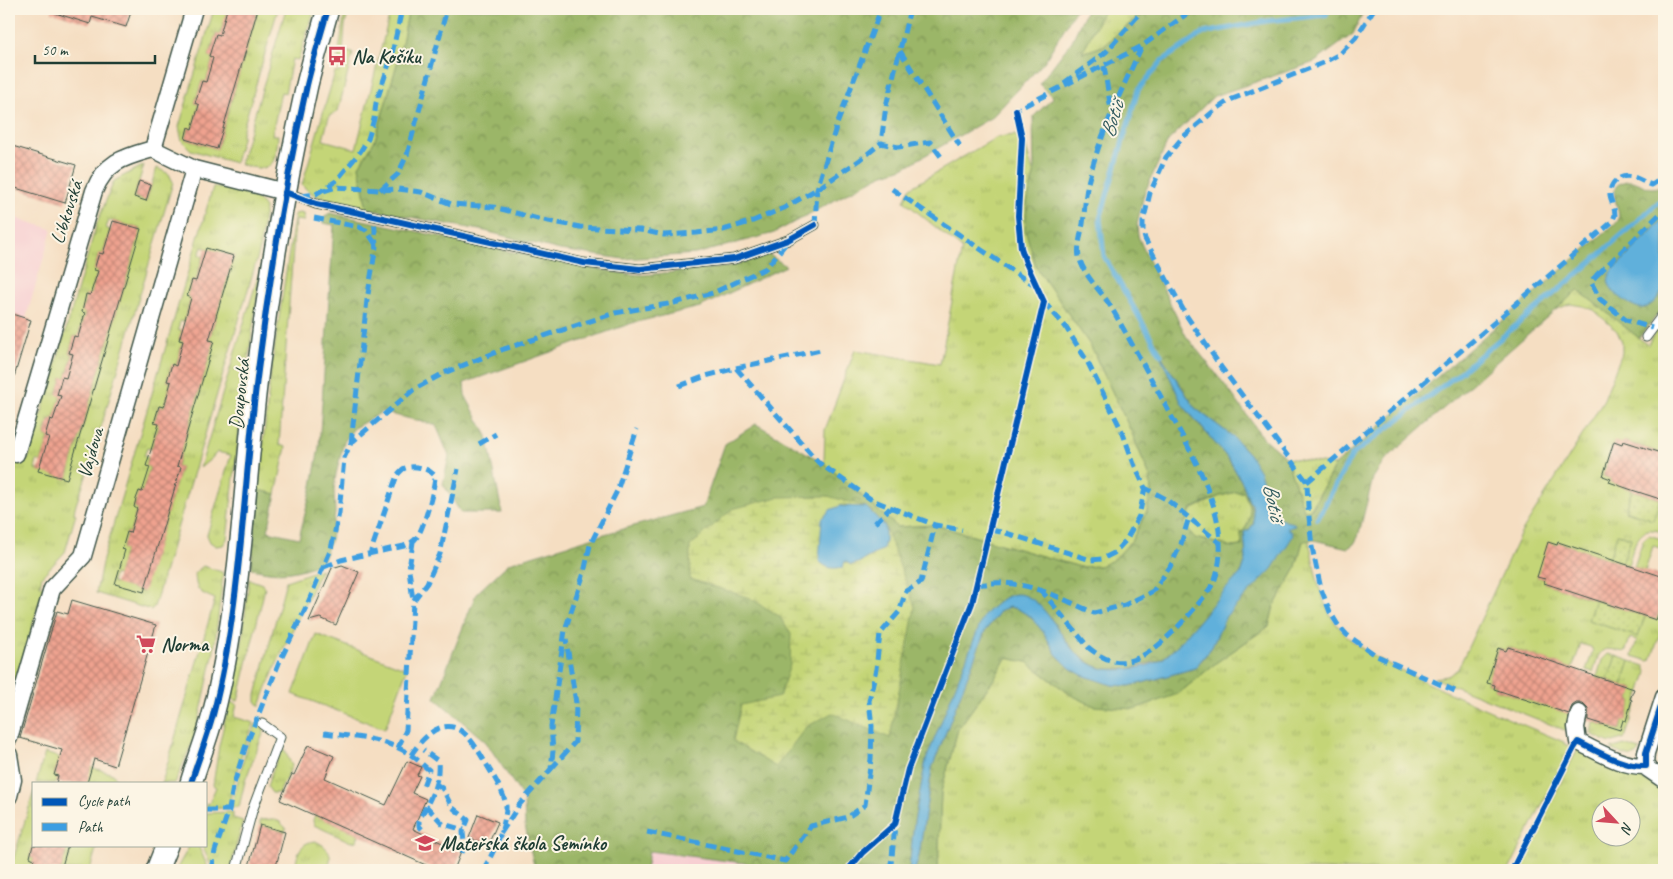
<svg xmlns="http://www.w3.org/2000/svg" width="1673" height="879" viewBox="0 0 1673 879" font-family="Caveat,sans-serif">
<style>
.built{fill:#f7cfd2}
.grass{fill:url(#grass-tufts);stroke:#728956;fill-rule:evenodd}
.forest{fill:url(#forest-crowns);stroke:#5d7a4e;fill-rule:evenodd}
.wetland{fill:url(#wetland-marsh);stroke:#728956}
.garden{fill:url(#garden-dots);stroke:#728956}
.pitch{fill:#c4d577;stroke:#728956}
.water{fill:#61b0db;stroke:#407688}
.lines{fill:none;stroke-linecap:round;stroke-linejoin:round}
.stream{stroke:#61b0db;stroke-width:5}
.building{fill:url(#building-cross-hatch)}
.service-casing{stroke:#3f5549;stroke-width:11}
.minor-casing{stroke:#3f5549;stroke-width:19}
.tertiary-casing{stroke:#3f5549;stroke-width:24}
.service{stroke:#fff;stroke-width:9}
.minor{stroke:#fff;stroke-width:16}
.tertiary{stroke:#fff;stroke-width:21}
.quiet{stroke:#3c9ee2;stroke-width:5;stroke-dasharray:10 5;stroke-linecap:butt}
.cycleway-casing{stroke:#fcf5e5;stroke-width:9}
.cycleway{stroke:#0057b8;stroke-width:6}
.labels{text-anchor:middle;stroke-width:4;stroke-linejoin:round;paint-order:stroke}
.poi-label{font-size:20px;font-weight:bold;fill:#1f3d34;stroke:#fcf5e5;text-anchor:start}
.street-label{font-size:20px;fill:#1f3d34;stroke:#fcf5e5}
.water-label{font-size:21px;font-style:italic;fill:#305a5e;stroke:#fcf5e5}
</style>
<defs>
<pattern id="grass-tufts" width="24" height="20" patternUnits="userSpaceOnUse" patternTransform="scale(1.25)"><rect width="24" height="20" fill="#c4d577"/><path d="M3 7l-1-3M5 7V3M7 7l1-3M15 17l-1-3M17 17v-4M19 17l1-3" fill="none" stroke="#a8b868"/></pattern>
<pattern id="forest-crowns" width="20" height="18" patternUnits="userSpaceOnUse" patternTransform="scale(1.25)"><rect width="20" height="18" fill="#9bb668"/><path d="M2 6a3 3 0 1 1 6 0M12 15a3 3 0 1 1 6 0" fill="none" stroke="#7e9556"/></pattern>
<pattern id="wetland-marsh" width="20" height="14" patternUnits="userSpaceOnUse" patternTransform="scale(1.25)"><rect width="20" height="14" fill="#c4d577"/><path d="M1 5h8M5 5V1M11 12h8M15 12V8" fill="none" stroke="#a8b868"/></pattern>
<pattern id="garden-dots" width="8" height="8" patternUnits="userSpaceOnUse" patternTransform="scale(1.25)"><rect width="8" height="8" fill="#c4d577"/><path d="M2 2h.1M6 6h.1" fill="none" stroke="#a8b868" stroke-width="1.8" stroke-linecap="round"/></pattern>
<pattern id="building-cross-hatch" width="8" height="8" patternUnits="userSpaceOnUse" patternTransform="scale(1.25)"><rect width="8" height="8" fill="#efa28f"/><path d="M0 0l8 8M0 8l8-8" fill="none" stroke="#c18576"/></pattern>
</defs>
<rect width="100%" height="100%" fill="#fcf5e5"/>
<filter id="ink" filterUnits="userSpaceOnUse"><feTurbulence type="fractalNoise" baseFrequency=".02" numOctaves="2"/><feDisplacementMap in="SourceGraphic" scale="10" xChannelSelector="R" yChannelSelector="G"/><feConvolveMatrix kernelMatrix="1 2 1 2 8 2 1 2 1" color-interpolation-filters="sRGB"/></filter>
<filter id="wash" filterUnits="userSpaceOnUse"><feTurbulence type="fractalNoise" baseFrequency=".0096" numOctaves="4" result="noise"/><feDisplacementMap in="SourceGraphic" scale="20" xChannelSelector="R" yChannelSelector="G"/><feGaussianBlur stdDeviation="1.12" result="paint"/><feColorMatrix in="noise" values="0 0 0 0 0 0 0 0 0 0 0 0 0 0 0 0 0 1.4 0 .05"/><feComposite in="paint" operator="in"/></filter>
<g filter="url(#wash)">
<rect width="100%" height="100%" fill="#f5dec2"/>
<path class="built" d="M9,216L52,229L26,318L31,320L9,395Z
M649,850L783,868V870H646Z"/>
<path class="grass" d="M214,9H223L227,11L220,35L216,34L209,56L213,58L206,82L202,81L195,103L199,105L192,129L188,128L185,139L217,149L258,9H278L242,132V138L235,163L191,150L182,141L179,127Z
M286,9H315L298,60L292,59L285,93L281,92L280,96L272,135H278C276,166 272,174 240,164Z
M345,9H349L345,25L343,51L353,53L338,111L329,116L323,140L356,149L391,9H409L399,57L375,140L359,166L367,209C344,204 318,203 302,185L335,72L339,73L342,60L338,59Z
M1104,9H1147L1103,46L1082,53Z
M1015,135L1025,144L1034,175L1027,202L1036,267L1090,345L1131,431L1150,477L1151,492L1147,511L1132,540L1115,559L1100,566L1080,567L935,525L897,527L824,463L825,430L855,350L940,364L962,249L904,201L910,188L997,137Z
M144,165L134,197L146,201L157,168L169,174L173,182L89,468L75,507L74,514H76L65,552L42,576L40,585L44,586L9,706V455L28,460L97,223L114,181ZM109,220L141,229L67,479L35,469L37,460L41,462L49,437L45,436L49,419L53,420L61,396L57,394L62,378H66L73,354L69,353L74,336L78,337L85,313L82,311L86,295H90L98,271L94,270L99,253L103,254L110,230L106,228Z
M213,187C230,190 255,192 265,208L259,252L154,607L151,610L96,593L102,563ZM202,247L234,256L209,340L214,341L177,466L181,467L143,592L112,582L114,574L118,575L125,550L122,549L127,532L130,533L137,509L134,507L139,491L142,492L150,467L146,466L148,457L144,456L147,448L151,449L159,424L154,422L159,406L164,407L171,382L167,381L172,365L176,366L183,341L179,340L182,331L178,330L180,321L184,322L191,298L187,296L192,280L196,281L203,256L199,255Z
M300,213L303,214L304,221L295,220L279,445L286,447L276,494L258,490L271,370L295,214Z
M262,263L244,389L227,539L223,545L216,546L210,542L207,535L231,455L217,452L212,458L200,468Z
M1578,290L1648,345L1652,337L1664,320V454L1624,441L1622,444L1614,442L1603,476L1611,479L1610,482L1632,490L1625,511L1653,519L1661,495L1664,496V527L1660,531C1656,531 1652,529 1648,530C1635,533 1632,554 1628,565L1622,563L1631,538L1618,534L1609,559L1558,542L1537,577L1545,579L1544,583L1595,600L1588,620L1638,637L1645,616L1656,620L1660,610H1662L1664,604V622L1651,660L1649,661L1632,656L1637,640L1630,638L1626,650L1623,652C1599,645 1600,651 1593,672L1586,670L1593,651L1591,647L1581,644L1572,669L1508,647L1506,651L1498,648L1487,683L1495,685L1494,689L1573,715L1567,731L1434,678L1448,676L1458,669L1520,535L1587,428L1604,399L1622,353V342L1617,331L1594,310L1583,306L1570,304L1552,311Z
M1286,458L1335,465L1311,509L1304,510Z
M1236,492H1244C1250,507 1254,521 1241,533L1242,546L1232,547L1194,538L1184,526L1191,510L1220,496Z
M1649,535L1664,540V549L1653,546L1644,574L1636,571L1637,568L1634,567L1643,540Z
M1309,540C1315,569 1319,603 1338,626C1358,652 1389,664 1417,678C1465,701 1514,721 1564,742V744L1571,747L1509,870H938L941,792L958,729L996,676L1006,658L1027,662L1071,695L1178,694L1217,662L1269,626L1274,606L1295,570L1303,541Z
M203,566L222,572L223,576L214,651L199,720L192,743L175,783H162L215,599C199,592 196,592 195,573Z
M321,569C301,615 276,659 260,706L256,701V695L286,581Z
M249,579L262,584L265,588L238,701L230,698L241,650Z
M1608,654L1616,656L1608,680L1597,677L1602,660Z
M1630,661L1645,666L1647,671L1646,676L1625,738L1610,743L1591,734L1593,722L1620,730L1623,720H1626L1632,701L1630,699L1634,689L1622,685Z
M229,702L237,704L234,717L254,723L240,759L228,808L206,809V803L209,804L216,787L213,785L219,746Z
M256,724L265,729L245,781L239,807H231L246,750Z
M1624,745L1640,750C1634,763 1621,753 1611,749Z
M281,749L285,750L292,766L279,793H272L267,786Z
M1577,750L1664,789V870H1517ZM1600,806H1630V836H1600Z
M45,753L113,774L116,779V783H87L57,766L54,774L58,776L56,783H36Z
M34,791V843L30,857L34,859L30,870H10Z
M233,812V818L243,821L230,870H213L202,845H206V813Z
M315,815L359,835L356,841L351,842L314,825L313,820Z
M273,819L280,822L286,828L285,832L260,825V820Z
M315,841C329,847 335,856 326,870H295C297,856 298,843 315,841Z
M68,845H97L90,870H61Z
M190,845H198L209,870H176Z"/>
<path class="forest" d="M409,9H1076L1044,62L992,117L903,168L881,175L774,233L695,254L624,259L560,250L485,231L367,209L359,166L375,140L399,57Z
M1087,9H1104L1082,53L1103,46L1147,9H1365L1353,34L1315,62L1214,96L1168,141L1144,194L1139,215L1137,225L1138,236L1144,250L1186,336L1229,390L1263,438L1286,458L1304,510L1312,509L1335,465L1618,221C1623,210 1604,188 1623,182C1640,176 1647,197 1664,183V218L1613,270L1651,304L1664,289V306L1639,338L1578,290L1385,460L1373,478L1358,537L1354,544L1348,548L1314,540L1303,541L1295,570L1274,606L1269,626L1217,662L1178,694L1134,709L1094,706L1071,695L1027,662L1006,658L996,676L958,729L941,792L938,870H915L919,856L932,768L985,631L1001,610L1009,607L1018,609L1031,617L1044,633L1056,654L1070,668L1082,675L1112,685L1129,686L1142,683L1195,668L1212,647L1225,616L1272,569L1275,521L1274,514L1249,454L1232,436L1195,408L1161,355C1168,371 1174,389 1183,404C1192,419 1206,432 1217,445C1234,465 1253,497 1254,523L1249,530L1244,532L1246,559L1242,572L1174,649L1160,660L1128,669H1104L1093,665L1074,651L1049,616L1038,605L1031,599L1007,596L987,612L926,760L914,822L909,870H783V868L649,851L646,870H535L525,825L524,799L486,742L435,698L476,594L509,563L601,535L703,507L725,444L756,424L824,463L897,527L935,525L1080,567L1100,566L1115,559L1132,540L1147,511L1151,492L1150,477L1131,431L1090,345L1036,267L1025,229L1027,202L1034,175L1033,117L1053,98L1039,84L1072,41ZM1236,492H1244C1250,507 1255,520 1241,533L1242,546L1232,547L1195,538L1184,525L1191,509L1220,496Z
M330,213L560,262L620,273L643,275L728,267L768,254L786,266L700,307L632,323L464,383L465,395L487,436L502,513H461L443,484L449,456L436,425L382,412L354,428L344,442L336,474L334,490L335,513L331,539L323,560C317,565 311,567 304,569C282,575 273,573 251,569L258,490L276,494L268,531L299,538L312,486L319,447L334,225L323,223L325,216Z"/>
<path class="wetland" d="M828,496L866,507L840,506L845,561L851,565L858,563L883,549L885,541V526L915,607L890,738L832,713L806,727L776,767L733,741L741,705L779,697L790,665L791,634L779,616L750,598L690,579V546L732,509L778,497Z"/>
<path class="garden" d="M1632,490L1660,499L1653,520L1625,510Z
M1617,534L1631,538L1622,563L1609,559Z
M1595,600L1645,616L1638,637L1588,620Z
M1616,656L1630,661L1622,685L1608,680Z"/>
<path class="pitch" d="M316,634L407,669L385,729L293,694Z"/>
<path class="water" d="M1664,218V289C1659,296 1653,306 1644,308C1634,310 1612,293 1609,284C1607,279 1610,274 1613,270Z
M1158,351L1195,408L1232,436L1249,454L1260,472L1275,521L1283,519L1285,521L1294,523L1295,526L1287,528L1292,532L1293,536L1272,569L1226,616L1212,647L1195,668L1142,683L1129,686L1112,685L1082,675L1070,668L1056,654L1044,633L1031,617L1018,609L1009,607L1001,610L985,631L932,768L919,856L915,870H909L914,822L926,760L983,617C988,610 994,606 1000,601C1033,574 1057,633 1074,651C1079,656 1087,662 1093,665C1109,674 1142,669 1159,661C1171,654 1180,642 1189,632C1206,612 1223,591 1242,572L1246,559L1244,532L1249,530L1254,523L1252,504L1249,501L1243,484L1230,461L1182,404Z
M840,506L866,507L885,526V541L883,549L858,563L851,565L845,561L843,567C833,569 827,569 819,561L822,519L830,510Z"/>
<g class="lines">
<path class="stream" d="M1161,355L1104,256L1100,219L1138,90L1162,61L1203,33L1267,21L1326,15L1328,9
M1317,519L1352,455L1457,375L1588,265L1664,197"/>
</g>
<g id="blocks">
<path class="building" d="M52,9H132L126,27L92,17L90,24L52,12Z
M227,9H258L217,149L185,139L188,127L192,129L199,105L195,103L202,81L206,82L213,58L209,56L216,34L220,35Z
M9,145L76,165L65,203L9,186Z
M139,181L151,185L146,201L134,197Z
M113,221L141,229L67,479L38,471L49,437L45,436L50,419L53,420L61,396L57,395L62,377L66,378L73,354L69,353L74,336L78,337L85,313L82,312L86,294L90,295L98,271L94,270L99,253L103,254Z
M206,248L234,256L209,340L214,341L177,466L181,467L144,592L115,584L125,550L122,549L127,532L130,533L137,509L134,507L136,499L139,491L142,492L150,467L146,466L159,424L154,423L159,406L164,407L171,382L167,381L172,364L176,366L183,341L179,340L191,298L187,296L192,280L196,281Z
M9,313L31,320L12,384L9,383Z
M1614,441L1622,444L1623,441L1664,454V496L1661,495L1660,499L1632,490L1609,482L1611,479L1603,476Z
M1548,542L1557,545L1558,542L1664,577V604L1662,610H1660L1656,620L1544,583L1545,579L1537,577Z
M342,565L359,572L336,625L320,618L309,621L332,568Z
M72,600L156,625L115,766L94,759L87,783H56L58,776L54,775L62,750L20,738L57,611L68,614Z
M1508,647L1634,689L1630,699L1632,700L1626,721L1623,720L1620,730L1588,720V709L1582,703H1576L1572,706L1569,714L1494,689L1495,685L1487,683L1498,648L1506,651Z
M308,745L334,756L325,778L386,805L407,761L421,767L417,775L420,776L412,793L426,799L413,829L461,852L454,870H437L280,800L292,774L294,775Z
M478,814L498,822L488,845L469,838Z
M260,825L285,832L275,870H248Z
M33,845H68L61,870H30L34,859L30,857Z"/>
</g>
</g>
<g filter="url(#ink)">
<use href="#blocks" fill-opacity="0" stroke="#3f5549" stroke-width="1"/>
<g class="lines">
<defs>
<path id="service" d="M285,192L316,204L374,216L584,263L640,269L734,259L788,240L815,225
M1646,337L1664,313
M236,870L252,811L280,737L262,724"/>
<path id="minor" d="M153,149L194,9
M16,454L94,191C106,161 125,157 153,149L194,169L285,192
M1664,697L1646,753L1645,763L1648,769L1664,780
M1579,713L1576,727L1578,742C1599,752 1623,767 1646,766
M9,738L52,589L83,556L194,169
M9,755L13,780L9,796"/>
<path id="tertiary" d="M191,783C198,760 207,738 213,715C242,603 243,485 258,370C270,274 286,179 307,85C313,60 321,34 328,9
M157,870L167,845"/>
</defs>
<use href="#service" class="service-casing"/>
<use href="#minor" class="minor-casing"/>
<use href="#tertiary" class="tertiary-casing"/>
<use href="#service" class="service"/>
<use href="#minor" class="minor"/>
<use href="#tertiary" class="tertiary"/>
<path class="quiet" d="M910,9L886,106L881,143L898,147L930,142L942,158
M1374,9L1356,37L1341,53L1323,63L1230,100L1214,111L1183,137L1166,157L1150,193L1143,222V231L1145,239L1186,315L1221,367L1307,482L1308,507L1312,547L1321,589L1330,612L1338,625L1347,635L1377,656L1455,691
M900,51L960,146
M1104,66L1111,110
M1064,83L1106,52L1144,9
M1017,115L1016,110L1142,46L1188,13L1198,9
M892,189L1023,278L1035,285
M380,190L398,174L407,155L447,9
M324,191L336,187L380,190L398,189L421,192L451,204L494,207L538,219L580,227L640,230L664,235L697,233L723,230L753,221L784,208L817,189L860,160L881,143
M301,196L316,194L336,181L360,152L368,139L374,119L376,103L391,58L402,9
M314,218L359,227L366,230L375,243
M815,225L817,189L837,124L881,9
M1596,272L1598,274L1593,279L1592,284L1600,299L1626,320L1652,328
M1598,274L1664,210
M1044,302L1065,326L1087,361L1122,431L1134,464L1145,488L1166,499L1221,544
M736,368L821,350
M679,386L706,376L736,368L819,463L872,500L935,525L962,530
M351,443L367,300L376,246L374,216
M479,444L496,434
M1307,482L1612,222L1615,215C1615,208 1611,202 1610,196C1609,182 1620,174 1633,177C1640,179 1645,183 1652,185L1664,177
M875,523L890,508
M991,530L1006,533L1091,560L1102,559L1114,553L1126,540L1139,516L1145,488
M413,542L409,569L413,601
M324,567L341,560L404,546C410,543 414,542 417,537C424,528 435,487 435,476C429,468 413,464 403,469C403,469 398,474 397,475L370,554
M977,585C986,584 995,582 1004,583C1037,585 1065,600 1094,613L1125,605L1153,591L1170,567L1181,544L1189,517
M1040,589L1089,648C1114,668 1131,665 1156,647C1170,637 1210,594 1215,579C1235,521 1192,455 1166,406C1148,373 1130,340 1111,307C1101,290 1085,278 1079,257C1077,248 1081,233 1083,224C1085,209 1085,193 1089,179C1101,132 1122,89 1142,46
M324,733C353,737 386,738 411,755C417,759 423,765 429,770L422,789
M398,748L406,730L413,601L427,583L440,554L458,469
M411,755C424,735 447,712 469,738C476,746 482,757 488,767C494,777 507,797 506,809C504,831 494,852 483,870
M551,769L575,742L576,703L566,639
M436,784L442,788L452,807L468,820L463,832L464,843L462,853
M426,806L443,824L464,830
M206,810H234
M422,829L419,826V821C429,800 440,784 438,761L423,750
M647,832L785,861L811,826L848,817L865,805L871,759L872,726L869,701L876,669L880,634L899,612L906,591L921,582L935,525
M501,833L519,805L551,769L553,751L551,726L565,630L584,573L590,545L617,491L637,429
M212,870L215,851L229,810L233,787L245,748L279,663L307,605L331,549L339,513L344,458L351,443L413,390L444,373L504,349L615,313L674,303L713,293L766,268L787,242
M890,870L892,857L895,825"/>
<defs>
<path id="cycleway" d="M285,192L316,204L374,216L584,263L640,269L734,259L788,240L815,225
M191,783C198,760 207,738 213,715C242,603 243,485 258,370C270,274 286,179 307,85C313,60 321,34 328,9
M848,870L862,853L895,824L908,769L972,603L1044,302L1026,263L1021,248L1018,216L1022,138L1016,110
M1512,870L1574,748L1578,742C1599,752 1623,767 1646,766V753L1664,697"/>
</defs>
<use href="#cycleway" class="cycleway-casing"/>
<use href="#cycleway" class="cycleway"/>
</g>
</g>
<defs>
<symbol id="bus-bare" viewBox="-9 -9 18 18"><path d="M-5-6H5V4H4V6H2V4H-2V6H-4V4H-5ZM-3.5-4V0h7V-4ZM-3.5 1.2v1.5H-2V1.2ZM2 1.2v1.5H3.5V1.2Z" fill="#d1495b" stroke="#fcf5e5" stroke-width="2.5" paint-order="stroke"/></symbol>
<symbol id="supermarket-bare" viewBox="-9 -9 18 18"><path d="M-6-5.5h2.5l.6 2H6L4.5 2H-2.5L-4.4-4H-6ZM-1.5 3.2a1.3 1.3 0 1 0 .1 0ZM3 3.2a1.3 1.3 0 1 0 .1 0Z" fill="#d1495b" stroke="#fcf5e5" stroke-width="2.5" paint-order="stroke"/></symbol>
<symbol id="school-bare" viewBox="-9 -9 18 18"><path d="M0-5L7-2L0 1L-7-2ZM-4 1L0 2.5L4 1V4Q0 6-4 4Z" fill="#d1495b" stroke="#fcf5e5" stroke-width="2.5" paint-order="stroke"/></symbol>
</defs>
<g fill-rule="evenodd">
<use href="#bus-bare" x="323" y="42" width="28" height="28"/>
<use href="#supermarket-bare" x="132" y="630" width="28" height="28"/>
<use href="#school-bare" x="411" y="829" width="28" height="28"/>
</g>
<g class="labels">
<g class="poi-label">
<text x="352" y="63">Na Košíku</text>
<text x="161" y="651">Norma</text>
<text x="440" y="850">Mateřská škola Semínko</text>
</g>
<g class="street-label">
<text transform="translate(66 212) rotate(-72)" y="7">Libkovská</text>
<text transform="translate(239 394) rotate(-84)" y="7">Doupovská</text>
<text transform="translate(90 453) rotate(-74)" y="7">Vajdova</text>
</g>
<g class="water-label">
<text transform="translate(1112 119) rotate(-73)" y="7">Botič</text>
<text transform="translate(1274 502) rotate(79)" y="7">Botič</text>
</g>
</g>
<rect width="1673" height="879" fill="none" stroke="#fcf5e5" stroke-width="30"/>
<rect x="32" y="782" width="175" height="65" fill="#fcf5e5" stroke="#a4ab9e"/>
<rect x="42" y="798" width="25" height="8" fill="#0057b8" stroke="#a4ab9e"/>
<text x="78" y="806" font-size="15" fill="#1f3d34">Cycle path</text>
<rect x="42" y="823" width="25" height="8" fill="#3c9ee2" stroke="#a4ab9e"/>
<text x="78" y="832" font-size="15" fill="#1f3d34">Path</text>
<g transform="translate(1616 822) rotate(116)"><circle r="24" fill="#fcf5e5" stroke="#a4ab9e"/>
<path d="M0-4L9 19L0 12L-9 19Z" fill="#d1495b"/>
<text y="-8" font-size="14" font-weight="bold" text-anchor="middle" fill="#1f3d34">N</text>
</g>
<path d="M35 55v8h120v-8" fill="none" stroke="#1f3d34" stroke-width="2.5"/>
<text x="42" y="55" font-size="15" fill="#1f3d34" stroke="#fcf5e5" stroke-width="4" paint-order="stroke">50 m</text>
</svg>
